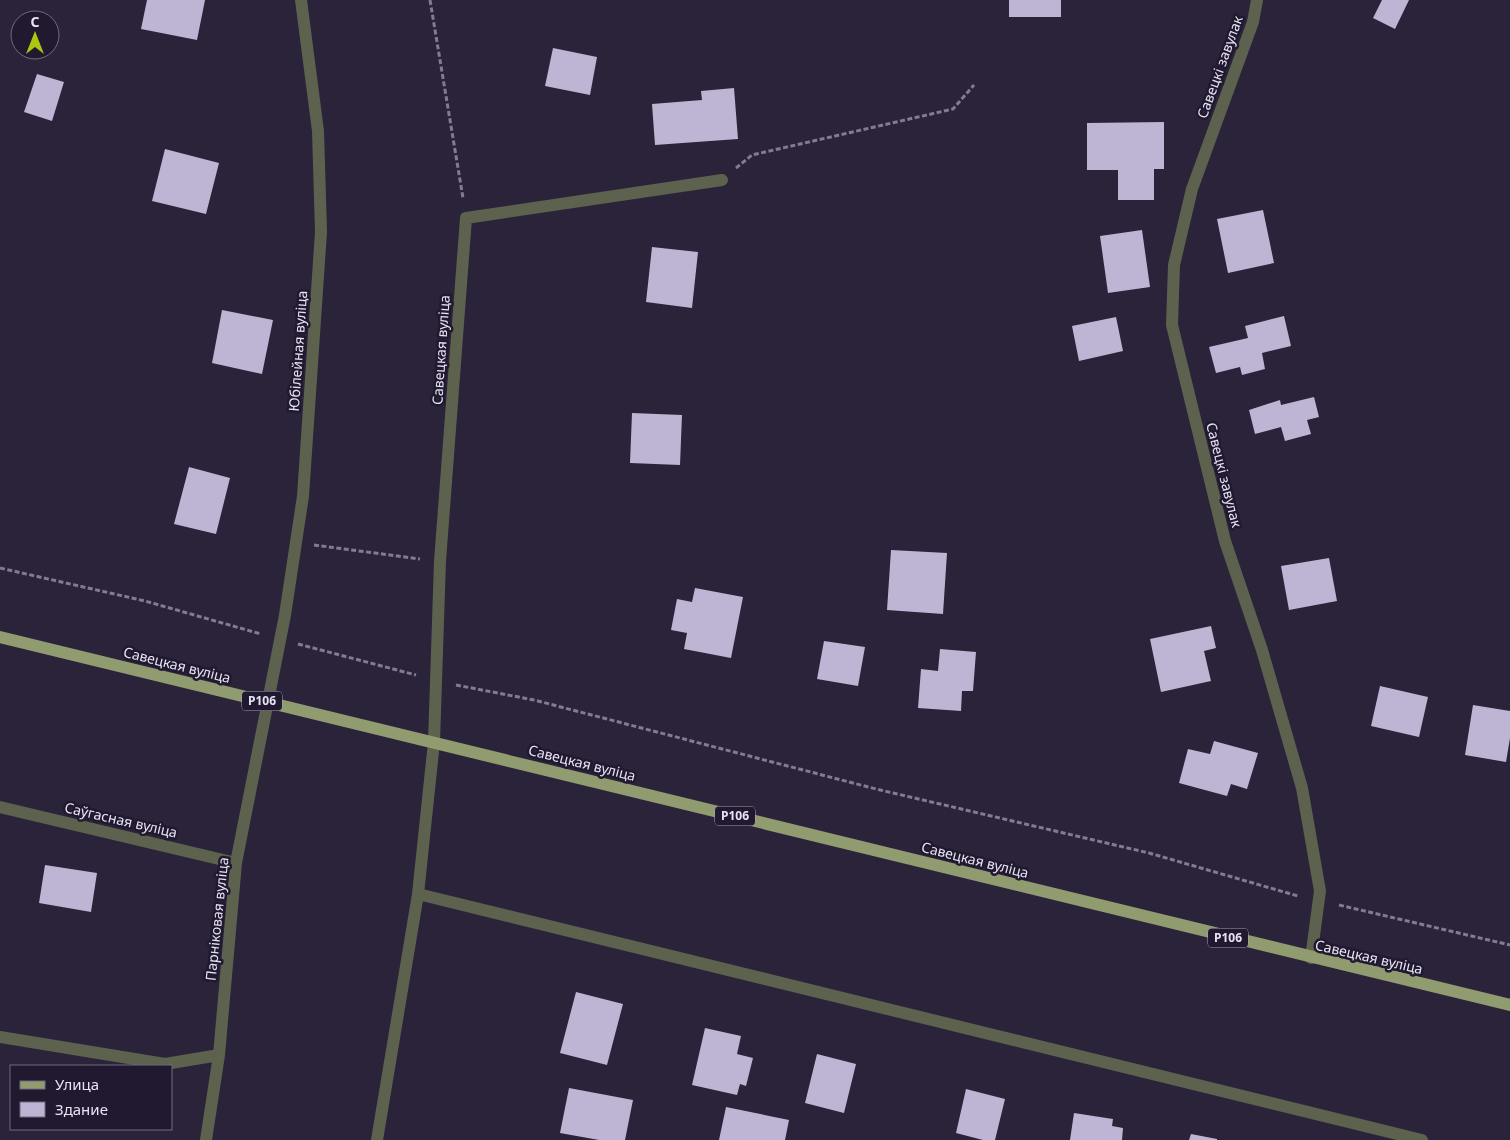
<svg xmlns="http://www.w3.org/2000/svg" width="1510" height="1140" viewBox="0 0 1510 1140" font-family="'Noto Sans',sans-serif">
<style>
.building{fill:#beb5d4}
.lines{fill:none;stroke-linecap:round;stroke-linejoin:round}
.path{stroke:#827c90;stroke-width:3;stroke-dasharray:5 2.5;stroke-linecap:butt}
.minor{stroke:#5c624d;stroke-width:12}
.major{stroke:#919b70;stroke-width:12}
.labels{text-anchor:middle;stroke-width:5;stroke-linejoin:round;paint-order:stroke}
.shield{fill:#211930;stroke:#aca6b8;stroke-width:1}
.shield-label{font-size:12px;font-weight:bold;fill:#e7e3f3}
.street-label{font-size:14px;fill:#e7e3f3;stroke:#211930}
</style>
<rect width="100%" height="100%" fill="#2a233a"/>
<path class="building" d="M147,0H205L197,40L141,29Z
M1009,0H1061V17H1009Z
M1382,0H1409L1395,29L1373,18Z
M553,48L597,57L590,95L545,86Z
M37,74L64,82L52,121L24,112Z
M734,88L738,139L655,145L652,104L702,100L701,91Z
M1164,122V169H1154V200H1118V170H1087V123Z
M165,149L219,163L206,214L152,201Z
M1263,210L1274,263L1228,273L1217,219Z
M1142,230L1150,287L1108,293L1100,236Z
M652,247L698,252L692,308L646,302Z
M222,310L273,320L262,374L212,363Z
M1284,316L1291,346L1262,353L1265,369L1242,375L1240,367L1216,373L1209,347L1248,338L1245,326Z
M1116,317L1123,351L1079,361L1072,326Z
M1314,397L1319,417L1307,420L1311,434L1285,441L1281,427L1255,434L1249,410L1280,400L1281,405Z
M632,413L682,415L680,465L630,463Z
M189,467L230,478L216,534L174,524Z
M891,550L947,553L943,614L887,610Z
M1329,558L1337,601L1289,610L1281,566Z
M695,588L743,597L731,658L684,649L687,633L671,630L677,599L692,602Z
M1211,626L1216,648L1204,651L1211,681L1161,692L1150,639Z
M824,641L865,647L858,686L817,679Z
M940,649L976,652L973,691H962L961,711L918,708L921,669L938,671Z
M1380,686L1428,697L1419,737L1371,726Z
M1473,705L1510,711V738L1506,762L1465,755Z
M1214,741L1258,753L1247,789L1231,784L1227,796L1179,783L1188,749L1210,754Z
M45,865L97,873L91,912L39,903Z
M576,992L623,1004L607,1065L560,1053Z
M705,1028L741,1036L737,1054L753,1058L746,1086L740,1084L737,1095L692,1085Z
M817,1054L856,1064L844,1113L805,1103Z
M569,1088L633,1100L625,1140H599L560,1133Z
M966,1089L1005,1099L995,1140H983L956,1133Z
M726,1107L789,1120L785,1140H719Z
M1074,1113L1113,1119L1112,1126L1123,1128L1122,1140H1070Z
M1191,1134L1217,1139V1140H1189Z"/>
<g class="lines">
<path class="path" d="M430,0L463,198
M736,168L752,155L953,109L974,85
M314,545L420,559
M0,568L145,601L261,634
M298,644L416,675
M456,685L534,700L876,789L1149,853L1298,896
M1339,905L1510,945"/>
<path class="minor" d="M1257,0L1253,22L1192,189L1174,265L1172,325L1225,541L1262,650L1302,788L1320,891L1311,958
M0,807L236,863
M418,894L1422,1140
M0,1037L165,1064L219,1055
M206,1140L219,1055L236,863L285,615L303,496L321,232L318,131L301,0
M377,1140L418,894L434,742L440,561L466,218L722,180"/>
<path class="major" d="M0,637L1510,1005"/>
</g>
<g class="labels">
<g class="shield">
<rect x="242" y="691.5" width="40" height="19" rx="4"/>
<rect x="715" y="806.5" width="40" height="19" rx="4"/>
<rect x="1208" y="928.5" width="40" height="19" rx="4"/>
</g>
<g class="shield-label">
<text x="262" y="705">Р106</text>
<text x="735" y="820">Р106</text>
<text x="1228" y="942">Р106</text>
</g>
<g class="street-label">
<text transform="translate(1220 67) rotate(-70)" y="5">Савецкі завулак</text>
<text transform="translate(441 350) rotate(-86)" y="5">Савецкая вуліца</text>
<text transform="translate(298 351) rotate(-86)" y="5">Юбілейная вуліца</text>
<text transform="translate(1224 475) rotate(76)" y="5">Савецкі завулак</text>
<text transform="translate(177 665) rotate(14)" y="5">Савецкая вуліца</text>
<text transform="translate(582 763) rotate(14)" y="5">Савецкая вуліца</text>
<text transform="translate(121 820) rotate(13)" y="5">Саўгасная вуліца</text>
<text transform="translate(975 860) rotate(14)" y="5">Савецкая вуліца</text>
<text transform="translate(217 919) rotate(-84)" y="5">Парніковая вуліца</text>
<text transform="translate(1369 957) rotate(13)" y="5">Савецкая вуліца</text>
</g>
</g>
<rect x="10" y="1065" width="162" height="65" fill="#211930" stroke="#706a7e"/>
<rect x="20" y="1081" width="25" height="8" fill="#919b70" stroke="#706a7e"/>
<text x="55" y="1090" font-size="15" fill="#e7e3f3">Улица</text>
<rect x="20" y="1102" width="25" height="15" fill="#beb5d4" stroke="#706a7e"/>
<text x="55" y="1115" font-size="15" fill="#e7e3f3">Здание</text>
<g transform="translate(35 35)"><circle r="24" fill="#211930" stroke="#706a7e"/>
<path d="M0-4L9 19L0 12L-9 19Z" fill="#acc612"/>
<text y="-8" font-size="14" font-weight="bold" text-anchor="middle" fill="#e7e3f3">С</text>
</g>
</svg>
